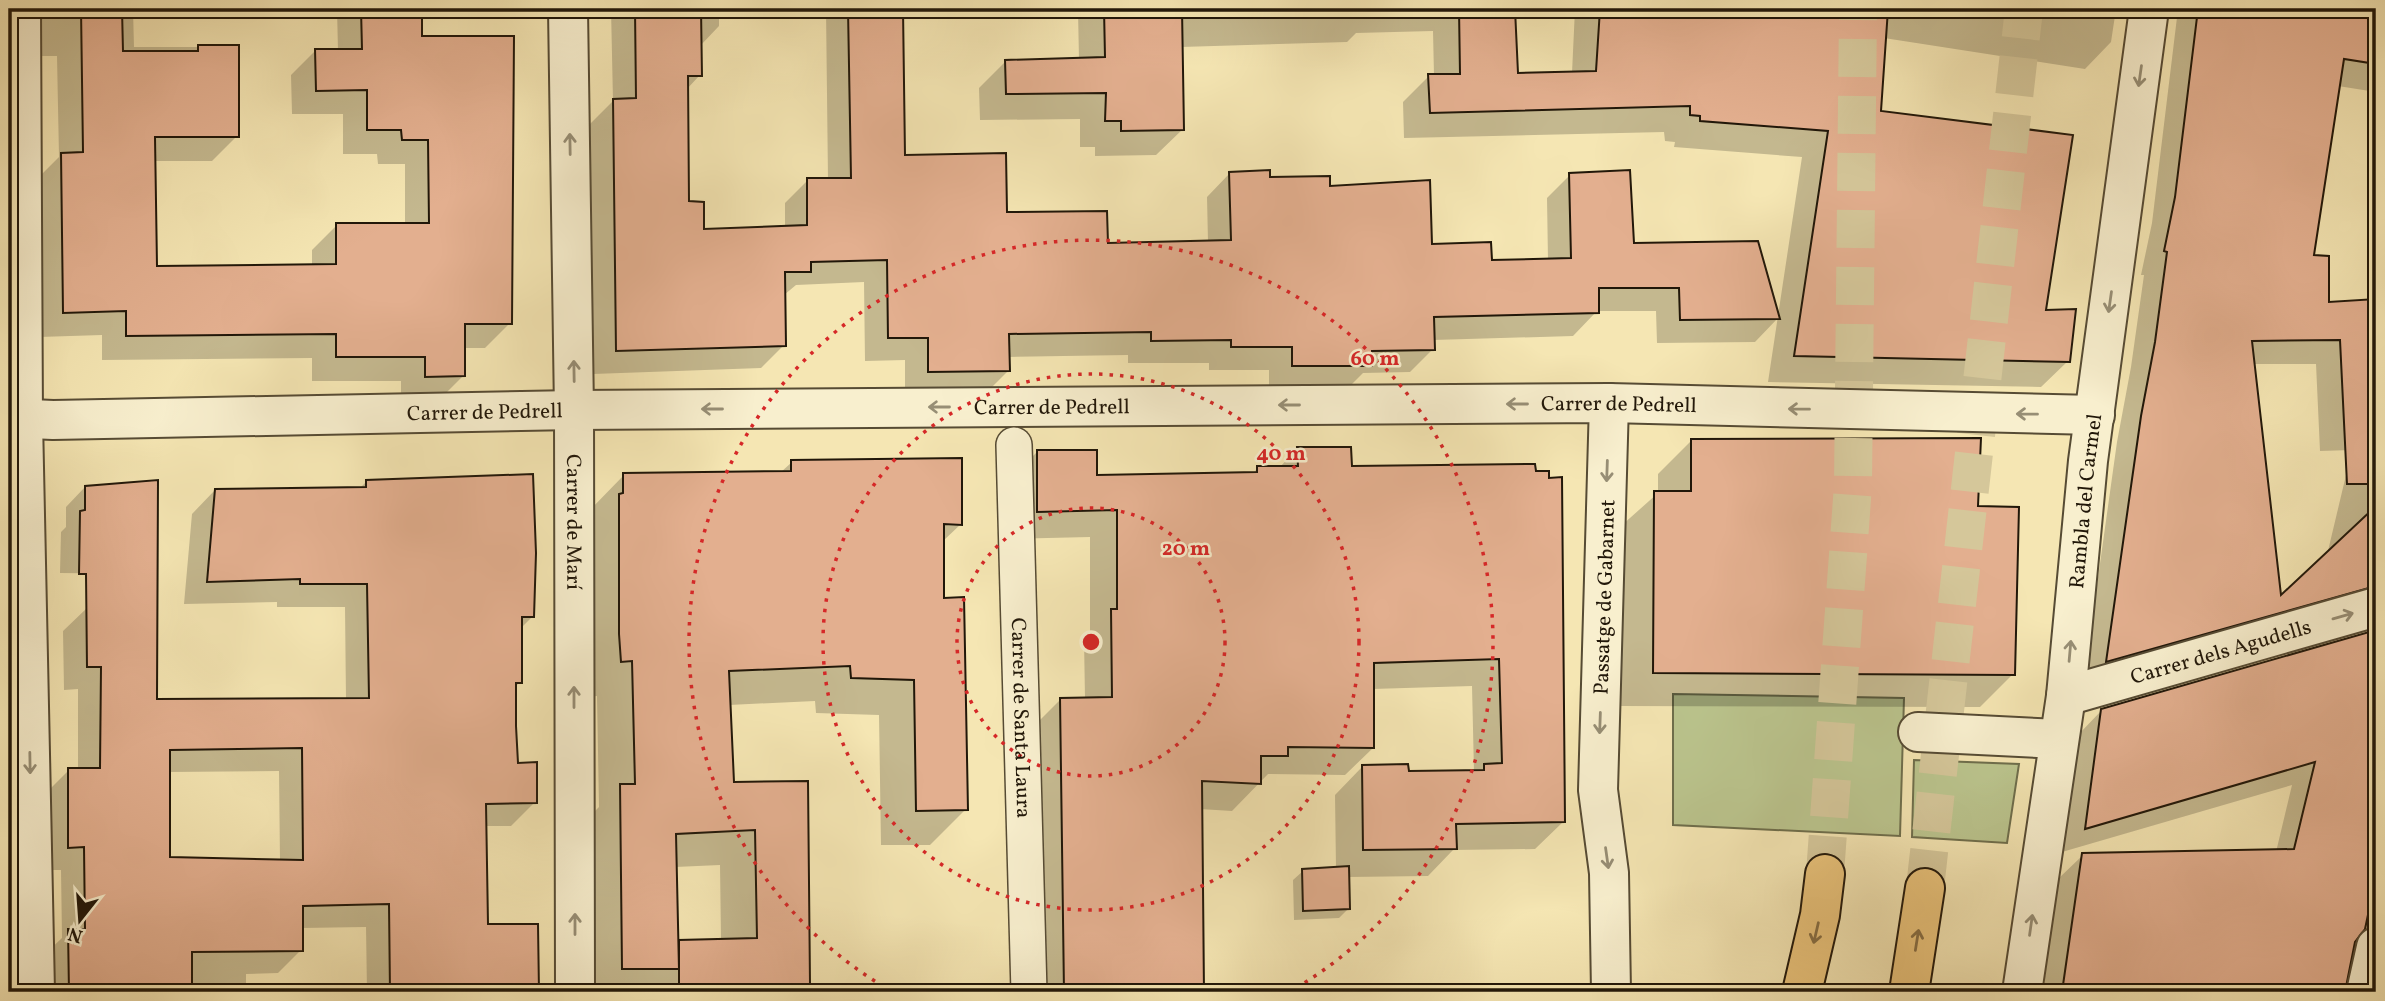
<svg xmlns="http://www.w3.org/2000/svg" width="2385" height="1001" viewBox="0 0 2385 1001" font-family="Vollkorn,serif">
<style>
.green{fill:#bbc58e;stroke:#6e6e4c;stroke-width:2}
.shadow{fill:#0003;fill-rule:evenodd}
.building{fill:#e3af8f;stroke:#211709;stroke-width:2;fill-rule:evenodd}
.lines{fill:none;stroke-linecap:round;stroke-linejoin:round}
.primary-tunnel{stroke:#d5c79a;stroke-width:38;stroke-dasharray:38 19;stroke-linecap:butt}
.pedestrian-casing{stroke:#564b34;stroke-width:38}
.minor-casing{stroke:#564b34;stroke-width:42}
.primary-casing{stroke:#211709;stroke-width:42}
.pedestrian{stroke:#f8efce;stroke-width:35}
.minor{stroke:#f8efce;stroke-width:38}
.primary{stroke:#eac37a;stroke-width:38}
.oneway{stroke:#978e75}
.oneway2{stroke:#866d42}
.ring{fill:none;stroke:#d62828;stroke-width:3.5;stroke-dasharray:3.5 7}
.labels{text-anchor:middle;stroke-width:5;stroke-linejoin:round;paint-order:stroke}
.street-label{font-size:21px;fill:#211709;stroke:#f8efce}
.centre{fill:#d62828;stroke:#f8efce;stroke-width:3.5}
.ring-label{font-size:21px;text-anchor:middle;font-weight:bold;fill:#d62828;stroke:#f8efce;stroke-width:5;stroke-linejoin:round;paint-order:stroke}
</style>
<rect width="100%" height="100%" fill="#f5e6b3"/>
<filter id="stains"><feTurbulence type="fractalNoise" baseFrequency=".00286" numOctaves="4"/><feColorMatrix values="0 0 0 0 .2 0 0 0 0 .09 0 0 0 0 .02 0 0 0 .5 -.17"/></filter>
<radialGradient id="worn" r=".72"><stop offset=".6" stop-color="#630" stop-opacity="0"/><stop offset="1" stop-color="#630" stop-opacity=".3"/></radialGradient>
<path class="green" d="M1673,694L1904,698L1900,836L1673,825Z
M1914,760L2019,764L2007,843L1912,837Z"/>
<path class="shadow" d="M36,9H133L134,47H237V136L212,161H154L155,268L312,266V250L337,225H405V164H378L377,154H343V114H292L291,75L315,51H338L337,9H420V37L510,323L485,348H463L464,375L439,400L401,401V381H312V358L102,360V335L39,337L37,179L59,157L57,56H37Z
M611,9H719V26L700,46V75L686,90L687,202L702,231L785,228V203L808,180H828L826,9H902L903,157L1005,214L1106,245L1208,242L1207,197L1230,173L1328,187L1430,246L1490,261L1548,260L1547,198L1570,175L1633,244L1778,318L1755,342L1657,343L1656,311H1597L1573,336L1433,340V349L1410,372L1363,373L1347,389H1269V370H1209V363H1128V355L1008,357V371L985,394L905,395V360L865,361L864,282L796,285L784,295V345L761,368L593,374L590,124L613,101Z
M998,9H1513L1516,75L1572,73L1575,9H2116L2111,42L2085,69L1884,38L1880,112L2044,312L2068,361L2041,387L1768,382L1802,157L1674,147L1675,142L1665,141L1664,132L1404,138L1403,102L1429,76H1434L1433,31L1356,33L1347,42L1181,47L1183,129L1156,155L1095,156V147H1080V119L980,120L979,88L1006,61L1079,60L1078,10L998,12Z
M2178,9H2376V92L2338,86L2312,257L2328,304L2376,300V992L2357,949L2351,950L2343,992H2043L2058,879L2083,855L2276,852L2292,785L2062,852L2078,735L2102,710L2374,632L2373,625L2083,685L2117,442L2131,367L2144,275H2141L2152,223ZM2253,364H2316L2320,451L2352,450L2327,555L2280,599Z
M1692,440L1977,508L2013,674L1980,707L1620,706L1621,526L1658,493V474Z
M1298,448L1350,468L1534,466L1563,822L1535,849L1453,850L1428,876L1348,877L1349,908L1339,918L1294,920L1293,880L1303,871L1336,869L1335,795L1362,767L1407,773L1474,772L1472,686L1372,689L1373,748L1345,775L1268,774L1232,811L1200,809L1202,992H1037L1033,727L1061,699H1085L1084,639L1090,633V537L1010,539V479L1038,451L1095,477L1252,474L1258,468H1279Z
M792,462L961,524L942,542V600L966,809L930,845H881L879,715L816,713L815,701L729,705L732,784L806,783L808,992H587L585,821L599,807L597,696L586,697L589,511L624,475L780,473ZM720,865L721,940L676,942L675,867Z
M366,482L533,616L520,629V682L514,688L516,764L535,802L511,826H484L487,926L536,925L537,992H367L366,927L301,928V950L278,973L246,974V992H46L45,954L62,938L61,870H45V794L69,770H78V689L64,690L63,631L87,608L155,701L346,700L345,607H277V602L184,604L192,514L215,490L359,489ZM279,771L280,862L168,859V772Z
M85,487L136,574L60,573L61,532L66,527V507Z"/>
<path class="building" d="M81,9H122L123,51H198V45H239V137H155L157,266L336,264V223H429L428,140H402L401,130H367V90L316,91L315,49H362L361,9H422V36H514L512,324H465V376L425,377V357H336V334L126,336V311L63,313L61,153L83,152Z
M635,9H701L702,76H688L689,201L704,202V229L807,225V178H851L848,9H903L905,155L1006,153L1007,212L1107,211L1108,243L1231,240L1229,172L1270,170V177L1330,176V186L1430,180L1432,244L1491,242L1492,260L1571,258L1569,173L1630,170L1634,243L1758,241L1780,319L1680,320L1679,288H1599V313L1434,317L1435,350L1372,351V366H1292V347H1231V340L1151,341V332L1009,334L1010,371L928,372V338H888L887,260L811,262V272H785L786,346L616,351L613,99L636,98Z
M1104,9H1182L1184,130L1121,131V121H1105L1106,93L1006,94L1005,60L1105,57Z
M1459,9H1515L1518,73L1596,71L1600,9H1888L1881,111L2073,135L2046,310L2076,309L2070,362L1794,356L1828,131L1700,121V116L1690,115V106L1430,113L1428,74H1460Z
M2198,9H2376V64L2344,59L2314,255L2329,256V302L2376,299V484H2347L2340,340L2252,341L2281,595L2376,506V586L2106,662L2141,416L2155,342L2167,252L2164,251L2175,197Z
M1981,438L1978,506L2019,507L2015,675L1653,673L1654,491H1691V439Z
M1297,447H1351L1352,466L1535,464L1536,471H1549V478L1562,477L1565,822L1456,824L1457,849L1363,850L1362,765L1408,764L1409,771L1484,770V764L1502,763L1499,659L1374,663V748L1288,747V756H1261V784L1202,781L1204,992H1064L1060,698L1112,697L1111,609H1117V510L1037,512V450H1097V475L1257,472V466H1298Z
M962,458V525L944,524V598L964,597L968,810L916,811L914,680L851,678L850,666L729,671L734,782L808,781L810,984L679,985V940L757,938L755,830L676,834L679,969H622L620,784H635L632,661L621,662L619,634V494L623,493V473L791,471V460Z
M533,474L536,553L534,617H522V683H516V726L518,763L537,762V803L486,804L488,924H538L539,992H390L389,904L303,906V951L192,952V992H69L68,929H85L84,847L68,848V768H100L101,667H87L86,574H79L80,511L85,510V486L158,480L157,699L369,698L367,584H300V579L207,582L215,489L366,487V480ZM302,748L303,860L170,857V750Z
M2376,630V877L2365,929L2355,942L2345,992H2062L2082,853L2294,849L2315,762L2085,829L2101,709Z
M1349,866L1350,909L1303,911L1302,869Z"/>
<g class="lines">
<path class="primary-tunnel" d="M1825,874L1853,485L1858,9
M1925,888L2024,9"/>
<defs>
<g id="pedestrian">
<path id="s1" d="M1014,445L1029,992"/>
</g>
<g id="minor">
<path d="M21,9L23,420L35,992"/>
<path id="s2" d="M568,9L574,410L575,992"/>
<path d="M1609,403L1598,790L1609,873L1611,992"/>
<path id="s3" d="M9,418L53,420L574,410L1609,403L2095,415"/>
<path id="s4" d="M2066,696L2376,607"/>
<path d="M1918,732L2059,739"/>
<path id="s5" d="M2022,992L2066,696L2088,461L2149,9"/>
<path d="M2366,992L2376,947"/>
</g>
<path id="primary" d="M1802,992L1820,915L1825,874
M1909,992L1925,888"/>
</defs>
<use href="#pedestrian" class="pedestrian-casing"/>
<use href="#minor" class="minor-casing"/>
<use href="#primary" class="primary-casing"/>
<use href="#pedestrian" class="pedestrian"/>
<use href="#minor" class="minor"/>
<use href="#primary" class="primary"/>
</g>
<defs><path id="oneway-shaft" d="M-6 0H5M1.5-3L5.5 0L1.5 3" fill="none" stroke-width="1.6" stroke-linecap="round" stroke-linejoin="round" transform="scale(1.75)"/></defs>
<g class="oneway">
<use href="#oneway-shaft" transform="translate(2140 76) rotate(98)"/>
<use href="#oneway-shaft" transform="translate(570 144) rotate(-91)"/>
<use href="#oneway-shaft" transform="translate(2110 302) rotate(98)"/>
<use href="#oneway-shaft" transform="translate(574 371) rotate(-91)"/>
<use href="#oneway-shaft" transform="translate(1517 404) rotate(180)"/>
<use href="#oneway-shaft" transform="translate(1289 405) rotate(180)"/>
<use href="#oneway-shaft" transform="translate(939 407) rotate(180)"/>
<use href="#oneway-shaft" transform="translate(712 409) rotate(180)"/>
<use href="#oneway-shaft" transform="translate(1799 409) rotate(-179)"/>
<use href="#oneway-shaft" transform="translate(2027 414) rotate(-179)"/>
<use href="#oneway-shaft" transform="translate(1607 471) rotate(92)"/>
<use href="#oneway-shaft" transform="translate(2343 616) rotate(-16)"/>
<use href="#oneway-shaft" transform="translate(2070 651) rotate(-85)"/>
<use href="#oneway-shaft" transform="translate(574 697) rotate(-90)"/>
<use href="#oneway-shaft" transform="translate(1600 723) rotate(92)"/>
<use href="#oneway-shaft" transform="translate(30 763) rotate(89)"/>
<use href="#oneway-shaft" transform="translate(1607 858) rotate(82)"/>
<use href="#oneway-shaft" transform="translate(575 924) rotate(-90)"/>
<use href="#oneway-shaft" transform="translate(2031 925) rotate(-82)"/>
</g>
<g class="oneway2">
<use href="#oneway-shaft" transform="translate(1816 933) rotate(103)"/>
<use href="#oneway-shaft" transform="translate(1917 940) rotate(-81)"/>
</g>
<g class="ring">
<circle cx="1091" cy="642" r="134"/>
<circle cx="1091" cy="642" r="268"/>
<path d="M893 992A402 402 0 1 1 1289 992"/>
</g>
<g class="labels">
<g class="street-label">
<text dy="7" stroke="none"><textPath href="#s3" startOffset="1610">Carrer de Pedrell</textPath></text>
<text dy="7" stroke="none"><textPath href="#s3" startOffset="1043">Carrer de Pedrell</textPath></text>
<text dy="7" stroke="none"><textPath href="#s3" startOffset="476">Carrer de Pedrell</textPath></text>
<text dy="7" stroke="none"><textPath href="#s5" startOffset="495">Rambla del Carmel</textPath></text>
<text dy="7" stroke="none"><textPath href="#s2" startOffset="513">Carrer de Marí</textPath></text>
<text transform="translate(1604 597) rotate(-88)" y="7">Passatge de Gabarnet</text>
<text dy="7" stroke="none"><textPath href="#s4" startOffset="161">Carrer dels Agudells</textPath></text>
<text dy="7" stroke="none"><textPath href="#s1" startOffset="273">Carrer de Santa Laura</textPath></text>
</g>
</g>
<circle cx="1091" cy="642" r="10" class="centre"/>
<g class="ring-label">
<text x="1375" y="365">60 m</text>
<text x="1281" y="460">40 m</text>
<text x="1186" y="555">20 m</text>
</g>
<rect width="2385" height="1001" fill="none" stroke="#f5e6b3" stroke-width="35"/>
<rect x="10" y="10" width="2364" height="980" fill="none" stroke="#211709" stroke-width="3.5"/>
<rect x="18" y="18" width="2350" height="966" fill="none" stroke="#211709" stroke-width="2"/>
<g transform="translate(80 920) rotate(197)" stroke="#f8efce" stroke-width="5" paint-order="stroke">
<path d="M0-5L12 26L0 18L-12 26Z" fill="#211709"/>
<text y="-10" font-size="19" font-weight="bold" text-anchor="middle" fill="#211709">N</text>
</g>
<rect width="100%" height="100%" filter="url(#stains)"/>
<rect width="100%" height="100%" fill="url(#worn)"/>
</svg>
